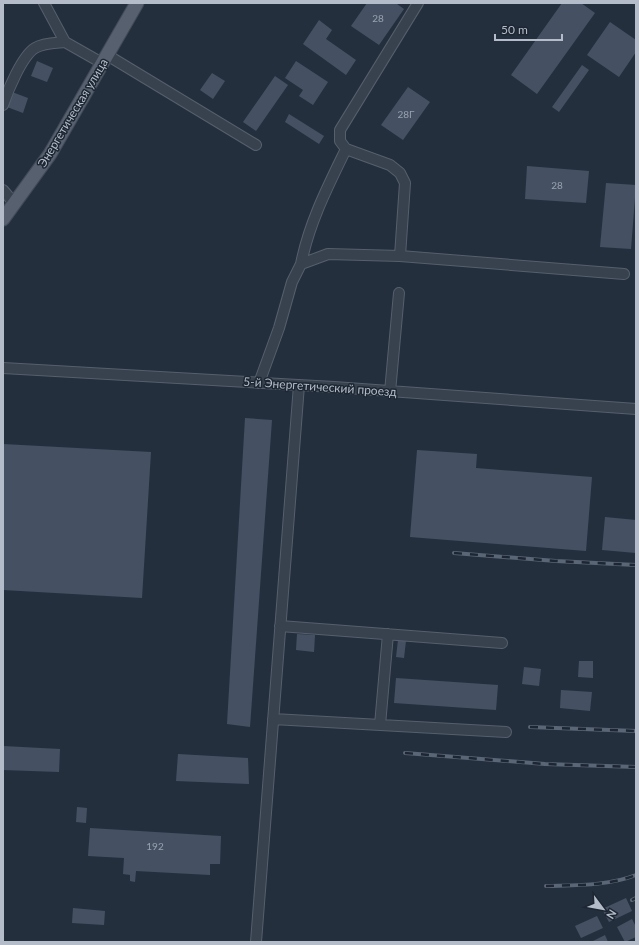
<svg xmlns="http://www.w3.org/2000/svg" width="639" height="945" viewBox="0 0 639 945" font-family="Lato,sans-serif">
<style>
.building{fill:#455162}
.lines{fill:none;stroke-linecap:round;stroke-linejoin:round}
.minor-casing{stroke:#565f6c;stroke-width:12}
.major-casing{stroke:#414a57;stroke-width:15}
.minor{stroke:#38414e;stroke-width:10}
.major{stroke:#56606e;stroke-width:13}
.rail-casing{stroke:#5a6575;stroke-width:4}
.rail{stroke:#1d2633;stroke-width:2.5;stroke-dasharray:8;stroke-linecap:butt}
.labels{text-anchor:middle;stroke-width:3;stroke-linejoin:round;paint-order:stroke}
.number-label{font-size:10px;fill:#98a1af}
.street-label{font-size:12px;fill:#b4bcc9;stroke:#1d2633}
</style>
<rect width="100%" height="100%" fill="#242f3e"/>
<path class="building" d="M367,3H398L397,4L404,9L379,45L351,26Z
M562,3H581L595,13L537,94L511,75Z
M319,20L332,30L326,39L356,60L346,75L303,44Z
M610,22L636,40V52L619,77L587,55Z
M37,61L53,68L47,82L31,76Z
M296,61L328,82L313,105L299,96L303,90L285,78Z
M582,65L589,70L559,112L552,107Z
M212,73L225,81L213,99L200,90Z
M275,76L288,85L256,131L243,122Z
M408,87L430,102L403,140L381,125Z
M12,92L28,98L23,113L7,107Z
M289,114L324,136L319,144L285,122Z
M527,166L589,171L586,203L525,199Z
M606,183L636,185L631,249L600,247Z
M245,418L272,420L250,727L227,724Z
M3,444L151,452L142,598L3,590Z
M417,450L477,454L476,468L592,477L586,551L410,537Z
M605,517L636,520V553L602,550Z
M297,634L315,635L314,652L296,650Z
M398,640L406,641L404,658L396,657Z
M579,661H593V678L578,677Z
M524,667L541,669L539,686L522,684Z
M396,678L498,685L496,710L394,703Z
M561,690L592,692L590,711L560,708Z
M3,746L60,749L59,772L3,770Z
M178,754L248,758L249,784L176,781Z
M77,807L87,808L86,823L76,822Z
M90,828L221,836L220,864H210V875L136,871L135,882L130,881V875L123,874L124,858L88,856Z
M626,898L632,911L609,922L602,909Z
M73,908L105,911L104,925L72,923Z
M597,916L603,928L581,938L575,926Z
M632,919L636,927V937L625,942L617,927Z
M605,935L608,942H591Z"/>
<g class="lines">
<defs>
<path id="minor" d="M44,3L65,42L102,63
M107,55L256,145
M3,105C8,90 22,56 35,48C43,43 55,43 65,42
M3,190L14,203
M400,256L405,183L400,173L390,165L346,149L340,141V130L418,3
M301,264C309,223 328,186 346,149
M3,368L334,387L636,409
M259,383L279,328L292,282L301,264L328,254L400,256L624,274
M390,392L399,293
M280,626L502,643
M273,719L506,732
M380,725L388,634
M256,942L299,385"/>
<path id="major" d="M3,219L50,154L137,3"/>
</defs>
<use href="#minor" class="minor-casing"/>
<use href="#major" class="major-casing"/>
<use href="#minor" class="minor"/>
<use href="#major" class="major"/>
<defs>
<path id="rail" d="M454,553L556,561L636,565
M530,727L636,731
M405,753L545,764L636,767
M546,886C576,885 608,886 636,875
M632,900L636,898"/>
</defs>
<use href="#rail" class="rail-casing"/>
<use href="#rail" class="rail"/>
</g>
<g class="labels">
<g class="number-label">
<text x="378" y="22">28</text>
<text x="406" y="118">28Г</text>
<text x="557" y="189">28</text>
<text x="155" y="850">192</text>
</g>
<g class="street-label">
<text transform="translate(73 113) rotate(-59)" y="4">Энергетическая улица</text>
<text transform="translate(320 387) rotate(4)" y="4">5-й Энергетический проезд</text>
</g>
</g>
<rect width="639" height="945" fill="none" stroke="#b4bcc9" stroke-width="8"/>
<g transform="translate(603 909) rotate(122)" stroke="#1d2633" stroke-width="3" paint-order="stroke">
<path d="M0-3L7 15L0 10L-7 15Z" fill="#b4bcc9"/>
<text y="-6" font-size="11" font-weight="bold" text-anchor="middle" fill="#b4bcc9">N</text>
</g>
<path d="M495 34v6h67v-6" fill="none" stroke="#b4bcc9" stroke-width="2"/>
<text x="501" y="34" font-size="12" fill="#b4bcc9" stroke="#1d2633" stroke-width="3" paint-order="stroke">50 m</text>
</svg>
